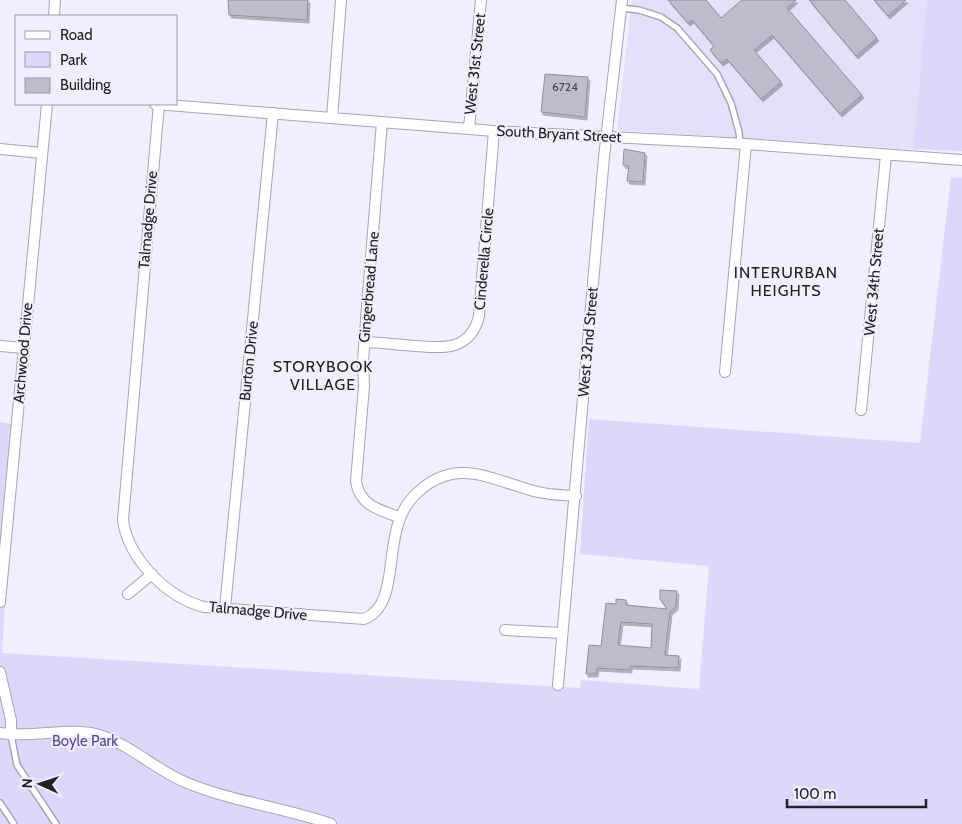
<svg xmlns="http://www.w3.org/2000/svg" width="962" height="824" viewBox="0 0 962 824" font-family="Cabin,sans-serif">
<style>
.built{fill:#e3e0f9}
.green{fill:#dbd8fb}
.building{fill:#bdbbcc;stroke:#8f8e9e;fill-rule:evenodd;filter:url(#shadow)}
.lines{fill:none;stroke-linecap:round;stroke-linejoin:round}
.service-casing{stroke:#a6a4b4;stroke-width:8}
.minor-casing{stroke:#a6a4b4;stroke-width:12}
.service{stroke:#fff;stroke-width:5}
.minor{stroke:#fff;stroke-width:10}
.labels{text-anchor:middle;stroke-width:4;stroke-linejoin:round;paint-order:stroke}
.number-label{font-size:12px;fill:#484750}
.street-label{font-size:15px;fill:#212027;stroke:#f0effd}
.park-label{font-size:15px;fill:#564596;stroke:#f0effd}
.neighbourhood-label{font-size:16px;letter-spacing:1px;fill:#212027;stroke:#f0effd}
</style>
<defs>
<filter id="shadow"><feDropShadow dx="2" dy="3" stdDeviation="0" flood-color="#0004"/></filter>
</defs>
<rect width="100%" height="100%" fill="#f0effd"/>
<path class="built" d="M632,0H927L913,149L617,130Z"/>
<path class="green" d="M927,0H962V151L913,149Z
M951,177L962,178V824H0V422L17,425L2,653L580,688L581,680L699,689L709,566L580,554L589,419L920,443Z"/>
<path class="building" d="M228,0H308L307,20L229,15Z
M668,0H706L721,18L742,0H796L787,8L862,95L840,114L772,35L754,50L781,82L761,99L727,59L721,63L710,50L714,46L692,20L688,23Z
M809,0H845L877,38L856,56Z
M874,0H906L888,16Z
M545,74L588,77L585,117L541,112Z
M624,149L645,153L643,182L627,181L629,166L623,165Z
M660,590L677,591L676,607L670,612L665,655L679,656L678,668L630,666V670L597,668L596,674H586L589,645L601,646L606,603L616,604V599L626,600V605L667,609L660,599ZM621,622L652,624L651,648L618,645Z"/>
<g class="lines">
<defs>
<path id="service" d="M621,8L639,10L661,17L677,28L717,74L731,103L739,132L740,143
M11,735L17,765L56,824
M0,803L14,824"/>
<path id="minor" d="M54,16L55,0
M155,104L494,131L746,144L962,160
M159,104L123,520C128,558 166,597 204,607L364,619C404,603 379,533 413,497C455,453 492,481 538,492C550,495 563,495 576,496
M332,118L341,0
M382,122L367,306L363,361L364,386L356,481C359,505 379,510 399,517
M469,128L481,0
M0,149L42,153
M364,342C387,342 436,351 455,345C469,340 476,329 479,316L494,131
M0,346L24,348
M725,372L746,144
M861,410L886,155
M128,594L152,574
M0,602L47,104
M225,608L273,113
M505,630L562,633
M0,672L11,720V735
M558,685L604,157L622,0
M0,733C33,739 74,725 102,736C132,746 156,770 185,782C232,802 283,807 331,824"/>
</defs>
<use href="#service" class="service-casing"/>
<use href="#minor" class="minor-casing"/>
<use href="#service" class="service"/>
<use href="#minor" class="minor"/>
</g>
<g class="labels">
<g class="number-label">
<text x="565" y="91">6724</text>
</g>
<g class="street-label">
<text transform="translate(475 64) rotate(-84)" y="5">West 31st Street</text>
<text transform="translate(559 134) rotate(3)" y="5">South Bryant Street</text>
<text transform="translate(148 220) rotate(-85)" y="5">Talmadge Drive</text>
<text transform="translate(484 259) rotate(-85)" y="5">Cinderella Circle</text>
<text transform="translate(874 282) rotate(-85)" y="5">West 34th Street</text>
<text transform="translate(369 287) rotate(-85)" y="5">Gingerbread Lane</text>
<text transform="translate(588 342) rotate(-85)" y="5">West 32nd Street</text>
<text transform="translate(23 353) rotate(-85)" y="5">Archwood Drive</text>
<text transform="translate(249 361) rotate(-84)" y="5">Burton Drive</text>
<text transform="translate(258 611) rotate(5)" y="5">Talmadge Drive</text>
</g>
<g class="park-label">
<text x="85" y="746">Boyle Park</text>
</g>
<g class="neighbourhood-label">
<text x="786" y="278">INTERURBAN<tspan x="786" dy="18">HEIGHTS</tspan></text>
<text x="323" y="372">STORYBOOK<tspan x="323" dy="18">VILLAGE</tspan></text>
</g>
</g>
<rect x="15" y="15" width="162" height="90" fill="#f0effd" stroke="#9d9ca7"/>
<rect x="25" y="31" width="25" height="8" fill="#ffffff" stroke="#9d9ca7"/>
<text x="60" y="40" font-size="15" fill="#212027">Road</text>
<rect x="25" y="52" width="25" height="15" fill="#dbd8fb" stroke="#9d9ca7"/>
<text x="60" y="65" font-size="15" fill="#212027">Park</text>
<rect x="25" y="78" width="25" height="15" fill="#bdbbcc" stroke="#9d9ca7"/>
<text x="60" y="90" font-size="15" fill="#212027">Building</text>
<g transform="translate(40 784) rotate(273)" stroke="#f0effd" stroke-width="4" paint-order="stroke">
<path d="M0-4L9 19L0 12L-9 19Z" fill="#212027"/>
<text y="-8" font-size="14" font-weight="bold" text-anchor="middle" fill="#212027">N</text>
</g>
<path d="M787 799v8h139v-8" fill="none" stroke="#212027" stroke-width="2.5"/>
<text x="794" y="799" font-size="15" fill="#212027" stroke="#f0effd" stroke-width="4" paint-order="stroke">100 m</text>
</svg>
